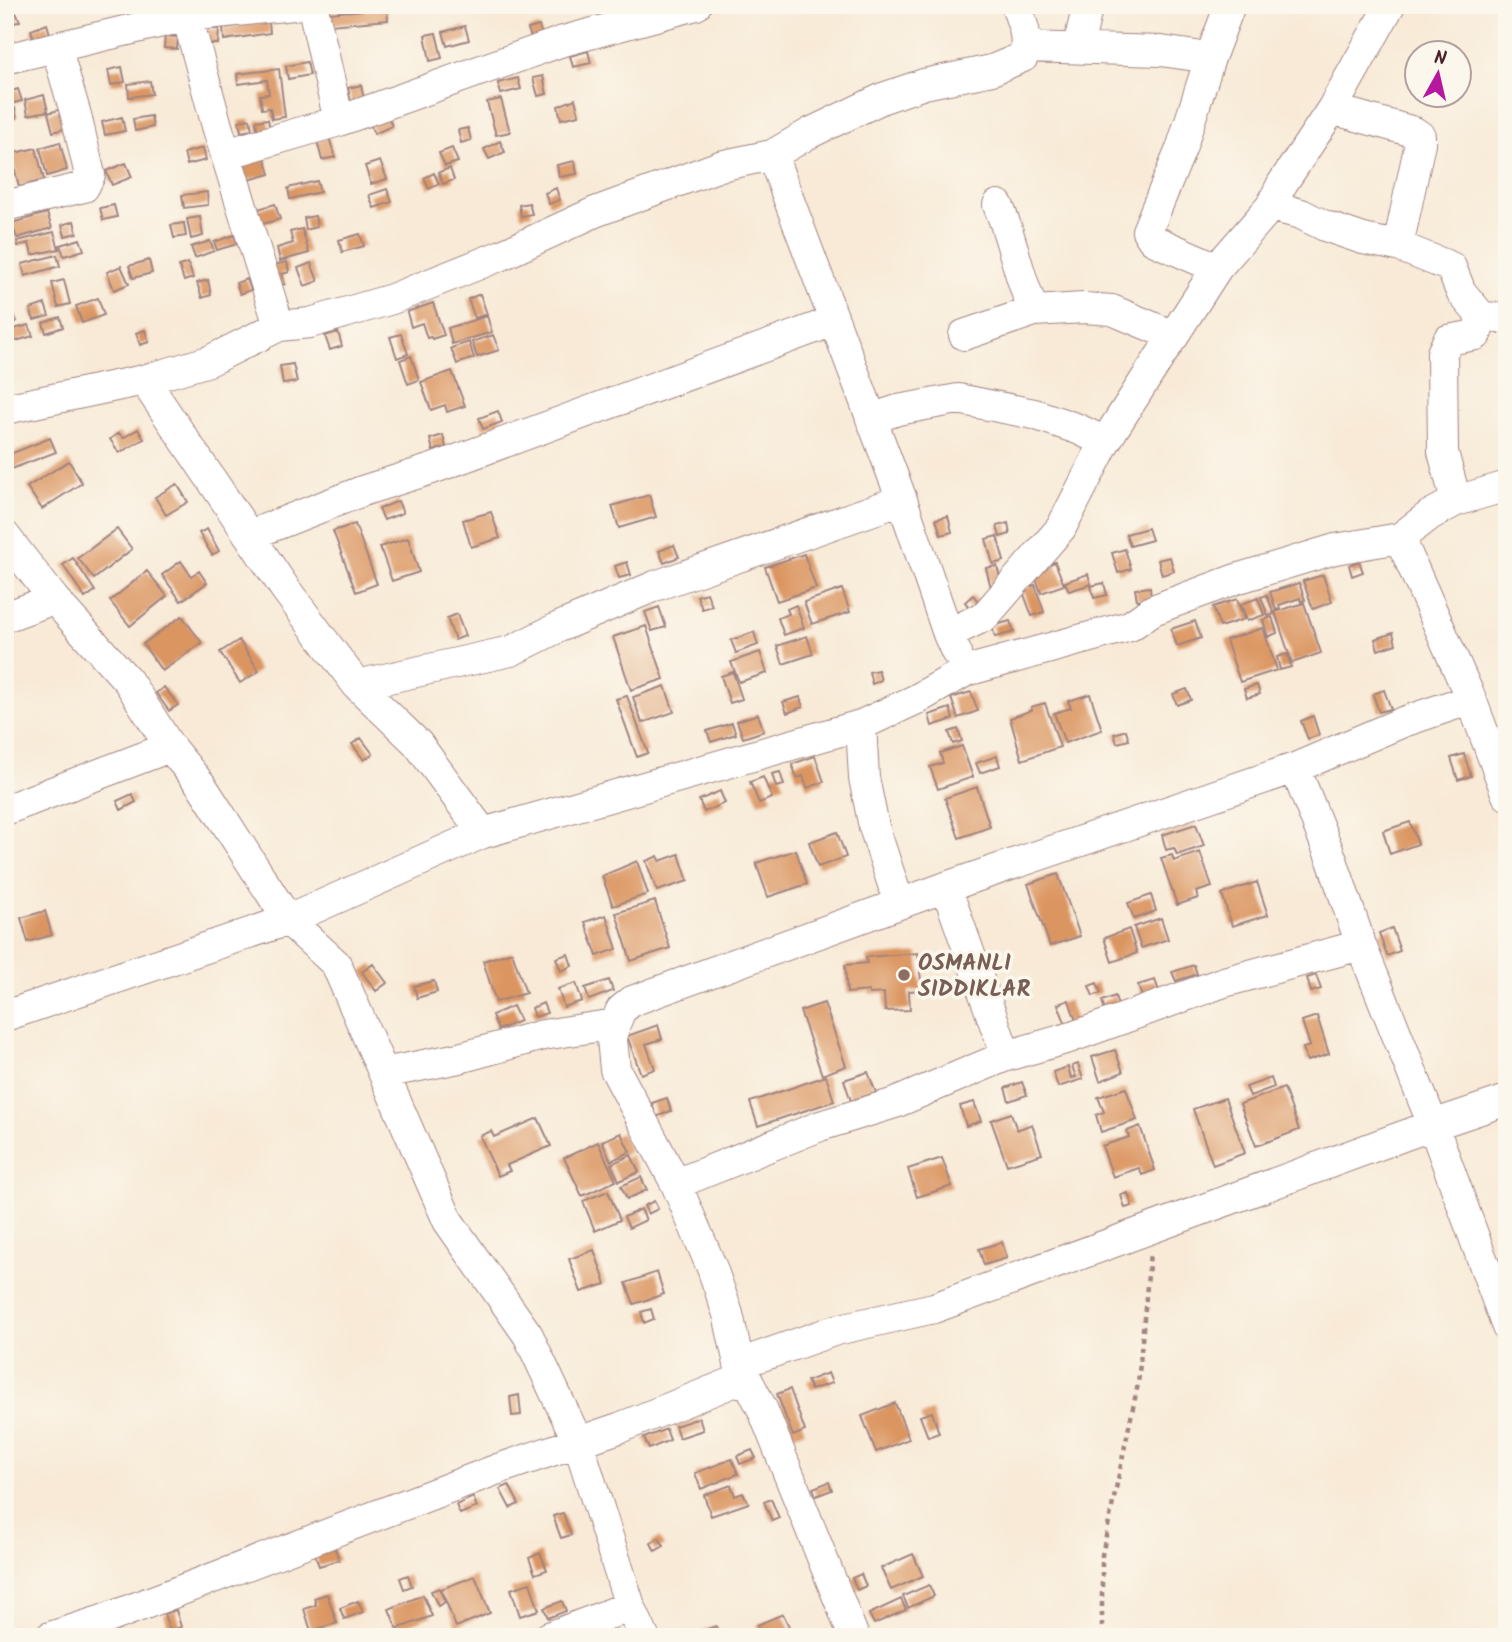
<svg xmlns="http://www.w3.org/2000/svg" width="1512" height="1642" viewBox="0 0 1512 1642" font-family="Kalam,sans-serif">
<style>
.building{fill:#db9561}
.lines{fill:none;stroke-linecap:round;stroke-linejoin:round}
.minor-casing{stroke:#a18481;stroke-width:32}
.path{stroke:#a18481;stroke-width:4.5;stroke-dasharray:5 5;stroke-linecap:butt}
.minor{stroke:#fff;stroke-width:30}
.education-dot{fill:#8d6e63;stroke:#fbf7ec;stroke-width:2.5}
.labels{text-anchor:middle;stroke-width:7;stroke-linejoin:round;paint-order:stroke}
.education-label{font-size:23px;font-weight:bold;fill:#785e54;stroke:#fbf7ec;text-anchor:start}
</style>
<rect width="100%" height="100%" fill="#fbf7ec"/>
<filter id="ink" filterUnits="userSpaceOnUse"><feTurbulence type="fractalNoise" baseFrequency=".0143" numOctaves="2"/><feDisplacementMap in="SourceGraphic" scale="14" xChannelSelector="R" yChannelSelector="G"/><feConvolveMatrix kernelMatrix="1 2 1 2 8 2 1 2 1" color-interpolation-filters="sRGB"/></filter>
<filter id="wash" filterUnits="userSpaceOnUse"><feTurbulence type="fractalNoise" baseFrequency=".00686" numOctaves="4" result="noise"/><feDisplacementMap in="SourceGraphic" scale="28" xChannelSelector="R" yChannelSelector="G"/><feGaussianBlur stdDeviation="1.57" result="paint"/><feColorMatrix in="noise" values="0 0 0 0 0 0 0 0 0 0 0 0 0 0 0 0 0 1.4 0 .05"/><feComposite in="paint" operator="in"/></filter>
<g filter="url(#wash)">
<rect width="100%" height="100%" fill="#f8ead7"/>
<g id="blocks">
<path class="building" d="M387,8L388,20L330,25L329,13Z
M16,13L20,21L7,26L5,18Z
M269,21L270,33L224,40L223,28Z
M47,24L51,37L35,42L31,30Z
M465,26L469,40L447,46L443,32Z
M539,26L544,40L533,43L528,29Z
M198,29H219L218,44H198Z
M436,33L442,58L430,61L425,35Z
M165,36L178,37L177,49L164,48Z
M588,51L591,63L573,67L570,56Z
M307,62L310,75L288,79L286,66Z
M122,67L125,82L111,85L108,70Z
M279,69L285,117L272,119L270,108L262,109L260,95L269,94L267,80L238,84L237,74Z
M543,76L547,94L538,96L533,78Z
M518,78L521,89L501,94L498,83Z
M150,81L152,94L129,97L128,84Z
M361,85L365,105L352,108L348,88Z
M18,89L22,101L5,105V93Z
M44,95L48,111L28,115L25,100Z
M501,99L510,132L496,135L487,102Z
M575,99L579,115L561,119L558,106Z
M15,108L17,118L5,120V110Z
M62,109L67,128L53,132L48,113Z
M151,116L153,127L135,131L133,119Z
M388,116L392,126L374,134L370,124Z
M122,117L125,131L105,135L102,122Z
M250,119L252,130L241,132L239,121Z
M268,119L270,130L258,133L256,121Z
M468,128L471,140L461,143L458,130Z
M329,137L335,157L322,160L317,141Z
M500,141L505,152L489,159L484,149Z
M60,142L67,170L47,176L40,148Z
M36,148L44,180L19,187L11,154Z
M203,148L206,160L187,165L184,153Z
M452,148L458,162L445,166L439,153Z
M265,158L270,174L245,181L240,165Z
M380,161L387,179L371,184L365,166Z
M575,161L577,174L559,177L557,165Z
M126,163L132,177L112,185L106,171Z
M450,168L454,180L443,184L439,172Z
M434,173L439,184L429,189L424,178Z
M317,181L320,192L290,199L288,188Z
M556,188L560,200L549,204L545,193Z
M387,189L392,202L374,208L369,195Z
M207,192L208,205L184,208L182,195Z
M529,203L532,214L521,216L519,205Z
M275,204L280,219L253,227L248,212Z
M114,205L117,217L103,220L100,208Z
M47,213L52,228L17,238L12,223Z
M315,216L317,227L306,230L304,218Z
M200,217L203,236L191,239L187,219Z
M74,221L77,233L65,236L62,225Z
M184,223L186,236L174,238L171,225Z
M302,229L309,253L280,261L277,248L293,243L290,232Z
M54,232L59,249L32,255L29,243L18,246L17,241Z
M360,234L364,246L342,252L339,240Z
M234,235L237,244L217,250L214,242Z
M80,239L84,250L64,256L60,245Z
M210,241L214,251L195,258L191,247Z
M57,255L60,266L25,276L22,264Z
M149,260L152,273L133,278L129,266Z
M287,262L289,272L282,274L285,284L270,288L264,267Z
M188,263L193,278L184,281L179,266Z
M311,263L318,281L305,286L298,268Z
M121,266L129,284L114,290L107,272Z
M247,279L251,290L240,294L236,283Z
M64,280L70,304L58,307L52,283Z
M208,280L211,295L202,298L197,283Z
M480,294L487,314L475,318L468,299Z
M98,298L104,315L82,323L76,306Z
M433,303L444,335L432,339L431,337L427,338L422,323L411,327L407,312Z
M45,304L49,316L34,320L30,309Z
M11,310L17,321L5,328V313Z
M487,316L492,332L452,344L448,328Z
M60,317L63,327L46,333L43,323Z
M29,325L33,336L9,343L6,331Z
M145,330L149,342L140,345L136,333Z
M338,332L342,346L330,350L325,336Z
M401,334L408,354L397,358L390,337Z
M493,335L499,350L477,357L472,342Z
M469,342L474,358L457,364L451,348Z
M411,356L419,380L408,384L400,360Z
M293,364L297,382L283,384L280,366Z
M452,371L465,406L447,412L445,405L431,410L421,382Z
M498,411L502,422L483,429L479,418Z
M138,429L144,439L119,453L110,439L119,433L123,438Z
M443,435L446,447L433,451L430,439Z
M50,438L56,452L9,470L5,456Z
M69,461L82,483L42,509L27,487Z
M177,484L188,502L166,515L155,497Z
M649,495L656,517L619,528L612,506Z
M398,501L403,513L384,520L379,509Z
M491,512L500,538L471,547L463,520Z
M948,516L952,532L941,535L936,519Z
M1008,523L1010,534L1000,537L997,526Z
M355,524L377,584L356,592L333,531Z
M1148,528L1152,540L1130,546L1126,534Z
M117,529L132,549L94,579L78,558Z
M207,529L219,551L212,555L199,533Z
M997,536L1004,561L993,564L986,539Z
M408,538L419,572L392,581L380,547Z
M674,545L679,557L664,563L659,551Z
M1125,549L1131,569L1118,573L1112,553Z
M804,554L816,588L777,601L765,567Z
M1170,557L1174,571L1162,575L1158,560Z
M73,558L95,591L85,598L63,565Z
M181,561L191,576L199,571L207,583L181,601L162,575Z
M1359,561L1363,572L1352,576L1349,565Z
M627,562L631,575L619,578L615,566Z
M1055,562L1064,585L1041,593L1033,570Z
M997,566L1002,585L991,588L986,568Z
M147,571L167,596L130,626L110,601Z
M1088,574L1091,584L1069,591L1065,582Z
M1323,575L1332,602L1313,609L1303,581Z
M1104,583L1107,595L1094,598L1091,586Z
M1299,583L1305,600L1301,602L1300,598L1279,605L1280,609L1276,610L1270,592Z
M1035,585L1044,612L1032,616L1022,589Z
M1150,587L1151,599L1137,600L1135,589Z
M842,589L850,612L812,624L804,602Z
M707,593L712,606L702,609L697,596Z
M973,595L981,605L973,612L965,602Z
M1267,595L1274,614L1268,616L1261,597Z
M1258,598L1264,615L1247,621L1241,604Z
M1237,599L1244,619L1220,627L1213,607Z
M1304,603L1321,653L1292,663L1275,612Z
M796,605L804,628L784,635L778,618L789,614L787,609Z
M659,607L666,627L652,631L645,612Z
M457,614L465,636L455,640L447,618Z
M182,616L202,643L162,671L143,644Z
M1272,617L1277,633L1268,637L1263,620Z
M1010,621L1014,632L995,637L992,626Z
M1195,621L1201,638L1177,646L1171,629Z
M646,626L664,679L631,690L613,637Z
M1263,628L1277,670L1240,682L1226,640Z
M754,632L758,645L736,653L731,640Z
M1393,633L1396,644L1378,650L1375,639Z
M807,636L813,654L783,664L777,646Z
M239,640L259,671L240,683L220,652Z
M760,652L767,673L739,682L731,662Z
M1287,654L1291,667L1280,670L1277,657Z
M878,670L881,680L872,684L869,672Z
M733,672L742,699L730,703L721,676Z
M1257,685L1260,694L1247,698L1244,689Z
M665,686L674,712L642,723L633,697Z
M164,687L178,705L169,711L156,693Z
M1187,689L1191,700L1177,705L1173,694Z
M1384,690L1391,709L1379,712L1373,694Z
M971,692L978,711L958,718L951,698Z
M1090,694L1102,730L1065,743L1054,713L1071,708L1068,701Z
M627,696L648,753L637,757L616,699Z
M800,697L803,707L787,713L783,702Z
M1045,703L1060,747L1022,760L1010,718L1032,710L1031,707Z
M950,708L953,719L932,726L929,715Z
M758,714L764,731L743,738L737,721Z
M1313,716L1319,735L1308,739L1301,721Z
M732,723L736,734L711,742L707,731Z
M958,729L962,741L953,744L949,732Z
M1126,730L1129,740L1117,743L1114,734Z
M361,738L373,754L364,760L352,744Z
M962,746L973,777L938,789L930,767L943,763L940,753Z
M1464,754L1471,776L1458,780L1451,758Z
M815,756L824,782L807,788L803,776L797,778L792,764Z
M997,756L1000,766L980,773L976,763Z
M780,772L784,785L776,787L772,774Z
M763,777L772,798L759,803L750,782Z
M977,787L990,827L959,838L945,798Z
M720,791L725,803L704,812L699,800Z
M132,794L136,802L121,810L117,801Z
M1410,822L1418,844L1390,854L1383,831Z
M1196,824L1204,846L1177,855L1174,848L1166,850L1162,835Z
M837,832L846,857L818,867L809,842Z
M796,850L807,884L768,897L756,863Z
M1200,852L1212,887L1196,892L1198,898L1177,905L1161,858L1172,855L1174,861Z
M679,854L688,881L657,891L646,861L658,856L660,861Z
M637,861L648,894L613,906L602,876Z
M1058,874L1080,936L1050,946L1028,884Z
M1257,882L1268,915L1232,926L1222,894Z
M1151,895L1156,911L1134,919L1128,903Z
M655,901L670,948L631,961L616,913Z
M45,911L52,935L28,942L21,918Z
M606,915L617,949L597,956L585,922Z
M1161,918L1168,939L1141,948L1134,927Z
M1392,928L1400,951L1387,956L1379,933Z
M1129,929L1137,953L1112,962L1104,938Z
M512,952L526,993L496,1002L483,961Z
M918,953L922,990L909,991L910,1010L885,1011L884,993L869,994V991L847,993L845,965L867,963L866,957Z
M568,954L572,966L561,971L556,958Z
M373,964L387,983L376,991L362,972Z
M1194,965L1197,974L1176,981L1172,972Z
M1316,975L1321,989L1311,992L1307,978Z
M609,980L613,991L589,1000L585,988Z
M1155,980L1159,991L1142,997L1138,985Z
M434,981L437,992L417,998L414,986Z
M576,983L582,1001L564,1007L558,989Z
M1097,983L1101,993L1093,996L1089,986Z
M1115,996L1118,1006L1105,1010L1102,1001Z
M1069,1000L1076,1021L1066,1025L1058,1004Z
M543,1003L547,1013L535,1017L532,1008Z
M824,1003L846,1066L822,1075L800,1011Z
M513,1006L520,1021L498,1030L492,1015Z
M1317,1016L1329,1054L1307,1061L1303,1048L1310,1046L1302,1021Z
M658,1025L662,1039L646,1044L655,1069L641,1074L627,1036Z
M1115,1050L1123,1072L1100,1081L1092,1057Z
M1078,1064L1083,1079L1058,1087L1053,1072L1068,1067L1071,1078L1076,1077L1072,1066Z
M868,1072L876,1093L851,1101L844,1080Z
M826,1076L834,1101L758,1126L750,1102Z
M1271,1078L1274,1087L1250,1096L1246,1087Z
M1022,1082L1027,1095L1009,1101L1005,1088Z
M1126,1088L1137,1120L1101,1132L1096,1115L1104,1112L1098,1097Z
M1284,1088L1299,1130L1256,1146L1240,1104Z
M667,1098L671,1111L656,1117L652,1103Z
M1225,1098L1245,1153L1213,1165L1193,1109Z
M974,1102L981,1121L966,1126L960,1106Z
M1011,1113L1017,1130L1032,1124L1042,1154L1007,1165L991,1120Z
M538,1118L551,1146L507,1165L510,1171L498,1176L480,1136L491,1131L494,1137Z
M1140,1126L1155,1170L1142,1175L1139,1168L1113,1177L1102,1146L1129,1137L1127,1131Z
M621,1133L630,1152L611,1161L602,1141Z
M598,1142L616,1181L582,1196L564,1158Z
M631,1155L639,1172L619,1181L611,1164Z
M942,1158L952,1186L917,1197L908,1169Z
M641,1177L647,1190L627,1199L621,1186Z
M608,1191L620,1220L595,1231L583,1201Z
M1128,1193L1132,1206L1125,1208L1121,1195Z
M654,1201L658,1209L648,1214L644,1206Z
M641,1209L646,1220L629,1228L624,1217Z
M1002,1242L1007,1258L984,1265L979,1249Z
M594,1250L606,1284L581,1292L569,1259Z
M657,1272L664,1294L634,1304L626,1283Z
M651,1309L654,1319L644,1323L641,1312Z
M828,1373L832,1383L811,1390L807,1381Z
M790,1389L805,1431L793,1436L777,1394Z
M519,1395L521,1415L512,1416L510,1397Z
M895,1403L909,1439L876,1452L862,1416Z
M932,1412L939,1433L928,1437L920,1416Z
M699,1418L703,1430L679,1438L675,1426Z
M666,1429L670,1440L649,1449L644,1438Z
M752,1450L756,1458L740,1464L737,1456Z
M732,1459L738,1474L701,1489L695,1473Z
M829,1482L832,1490L816,1496L813,1488Z
M509,1485L519,1504L510,1508L500,1489Z
M731,1485L735,1496L743,1493L749,1503L711,1516L704,1495Z
M473,1497L477,1507L460,1514L456,1505Z
M771,1499L779,1518L772,1521L764,1502Z
M563,1513L571,1535L561,1538L553,1516Z
M659,1538L664,1546L655,1551L651,1543Z
M335,1548L339,1560L319,1566L315,1554Z
M540,1553L547,1570L535,1574L529,1558Z
M913,1554L923,1576L891,1590L881,1568Z
M861,1574L866,1586L857,1590L852,1578Z
M408,1575L412,1586L404,1589L400,1578Z
M475,1576L490,1613L456,1627L441,1589Z
M530,1583L539,1610L520,1616L511,1589Z
M929,1585L934,1596L908,1608L903,1596Z
M439,1588L445,1602L438,1606L431,1591Z
M327,1594L337,1623L311,1631L304,1609L316,1605L314,1598Z
M423,1595L432,1616L397,1629L389,1609Z
M901,1599L906,1610L874,1624L869,1614Z
M358,1601L363,1612L344,1619L340,1608Z
M562,1601L566,1611L548,1618L544,1608Z
M176,1610L181,1627L170,1631L164,1614Z
M783,1614L794,1637H763L757,1625Z
M716,1626L719,1636L687,1637V1636Z"/>
</g>
</g>
<g filter="url(#ink)">
<use href="#blocks" fill-opacity="0" stroke="#a18481" stroke-width="2"/>
<g class="lines">
<defs>
<path id="minor" d="M184,5L217,126L279,326
M308,5L313,8L339,121
M1027,47L1161,51L1210,58
M1078,47L1088,5
M5,59L188,16L294,5
M1332,109L1414,132L1420,136V143L1398,246
M226,154L339,121L560,42L696,5
M772,155L902,500L948,634L956,652
M998,205C1013,239 1018,277 1034,311L1084,308L1112,310L1174,336
M5,206L84,187L90,175L76,115L56,47
M1271,206L1301,214L1325,226L1363,239L1398,246L1451,267L1461,292L1482,317L1507,318
M1217,268L1153,240L1147,231L1181,149L1210,58L1230,5
M964,335L1034,311
M144,380L286,590L357,685L418,744L483,833
M5,409L144,380L209,361L279,326L310,323L392,299L502,255L595,212L720,166L772,155L810,133L883,98L924,84L992,70L1023,57C1030,39 1022,23 1016,5
M871,419L898,410L958,399L1034,414L1078,429L1105,442
M1456,501L1443,452L1442,353L1448,340L1476,335L1482,317
M250,535L365,490L432,469L834,321
M5,536L54,599L128,681L170,747L202,786L288,920L336,964L448,1221L528,1335L578,1442L630,1606L644,1637
M1400,538L1471,699L1507,795
M5,617L54,599
M948,634L985,616L1061,528L1105,442L1217,268L1271,206L1282,184L1332,109L1390,5
M357,685L511,651L559,627L655,586L902,500
M1471,699L1403,722L1295,768L1332,860L1361,945L1433,1125L1507,1100
M5,810L170,747
M899,903L874,827L864,778L861,725L917,699L966,671L1130,626L1153,610L1236,579L1335,549L1400,538L1430,515L1456,501L1507,486
M5,1016L288,920L483,833L861,725
M1006,1056L946,887L1295,768
M384,1073L459,1058L543,1035L615,1024
M676,1184L820,1126L895,1103L1006,1056L1072,1037L1224,982L1361,945
M739,1364L836,1330L934,1308L1433,1125L1507,1327
M50,1637L103,1620L498,1469L619,1428L746,1377
M549,1637L630,1606
M854,1637L762,1408L739,1364L728,1314L712,1268L676,1184L615,1069L612,1039L615,1024L621,1010L632,1001L946,887"/>
</defs>
<use href="#minor" class="minor-casing"/>
<path class="path" d="M1102,1637V1555L1138,1384L1150,1253"/>
<use href="#minor" class="minor"/>
</g>
</g>
<circle class="education-dot" cx="904" cy="975" r="7"/>
<g class="labels">
<g class="education-label">
<text x="918" y="970">OSMANLI<tspan x="918" dy="26">SIDDIKLAR</tspan></text>
</g>
</g>
<rect width="1512" height="1642" fill="none" stroke="#fbf7ec" stroke-width="28"/>
<g transform="translate(1438 74) rotate(8)"><circle r="33" fill="#fbf7ec" stroke="#b4a19f" stroke-width="2"/>
<path d="M0-5L12 26L0 18L-12 26Z" fill="#b5179e"/>
<text y="-10" font-size="19" font-weight="bold" text-anchor="middle" fill="#4a1f2b">N</text>
</g>
</svg>
